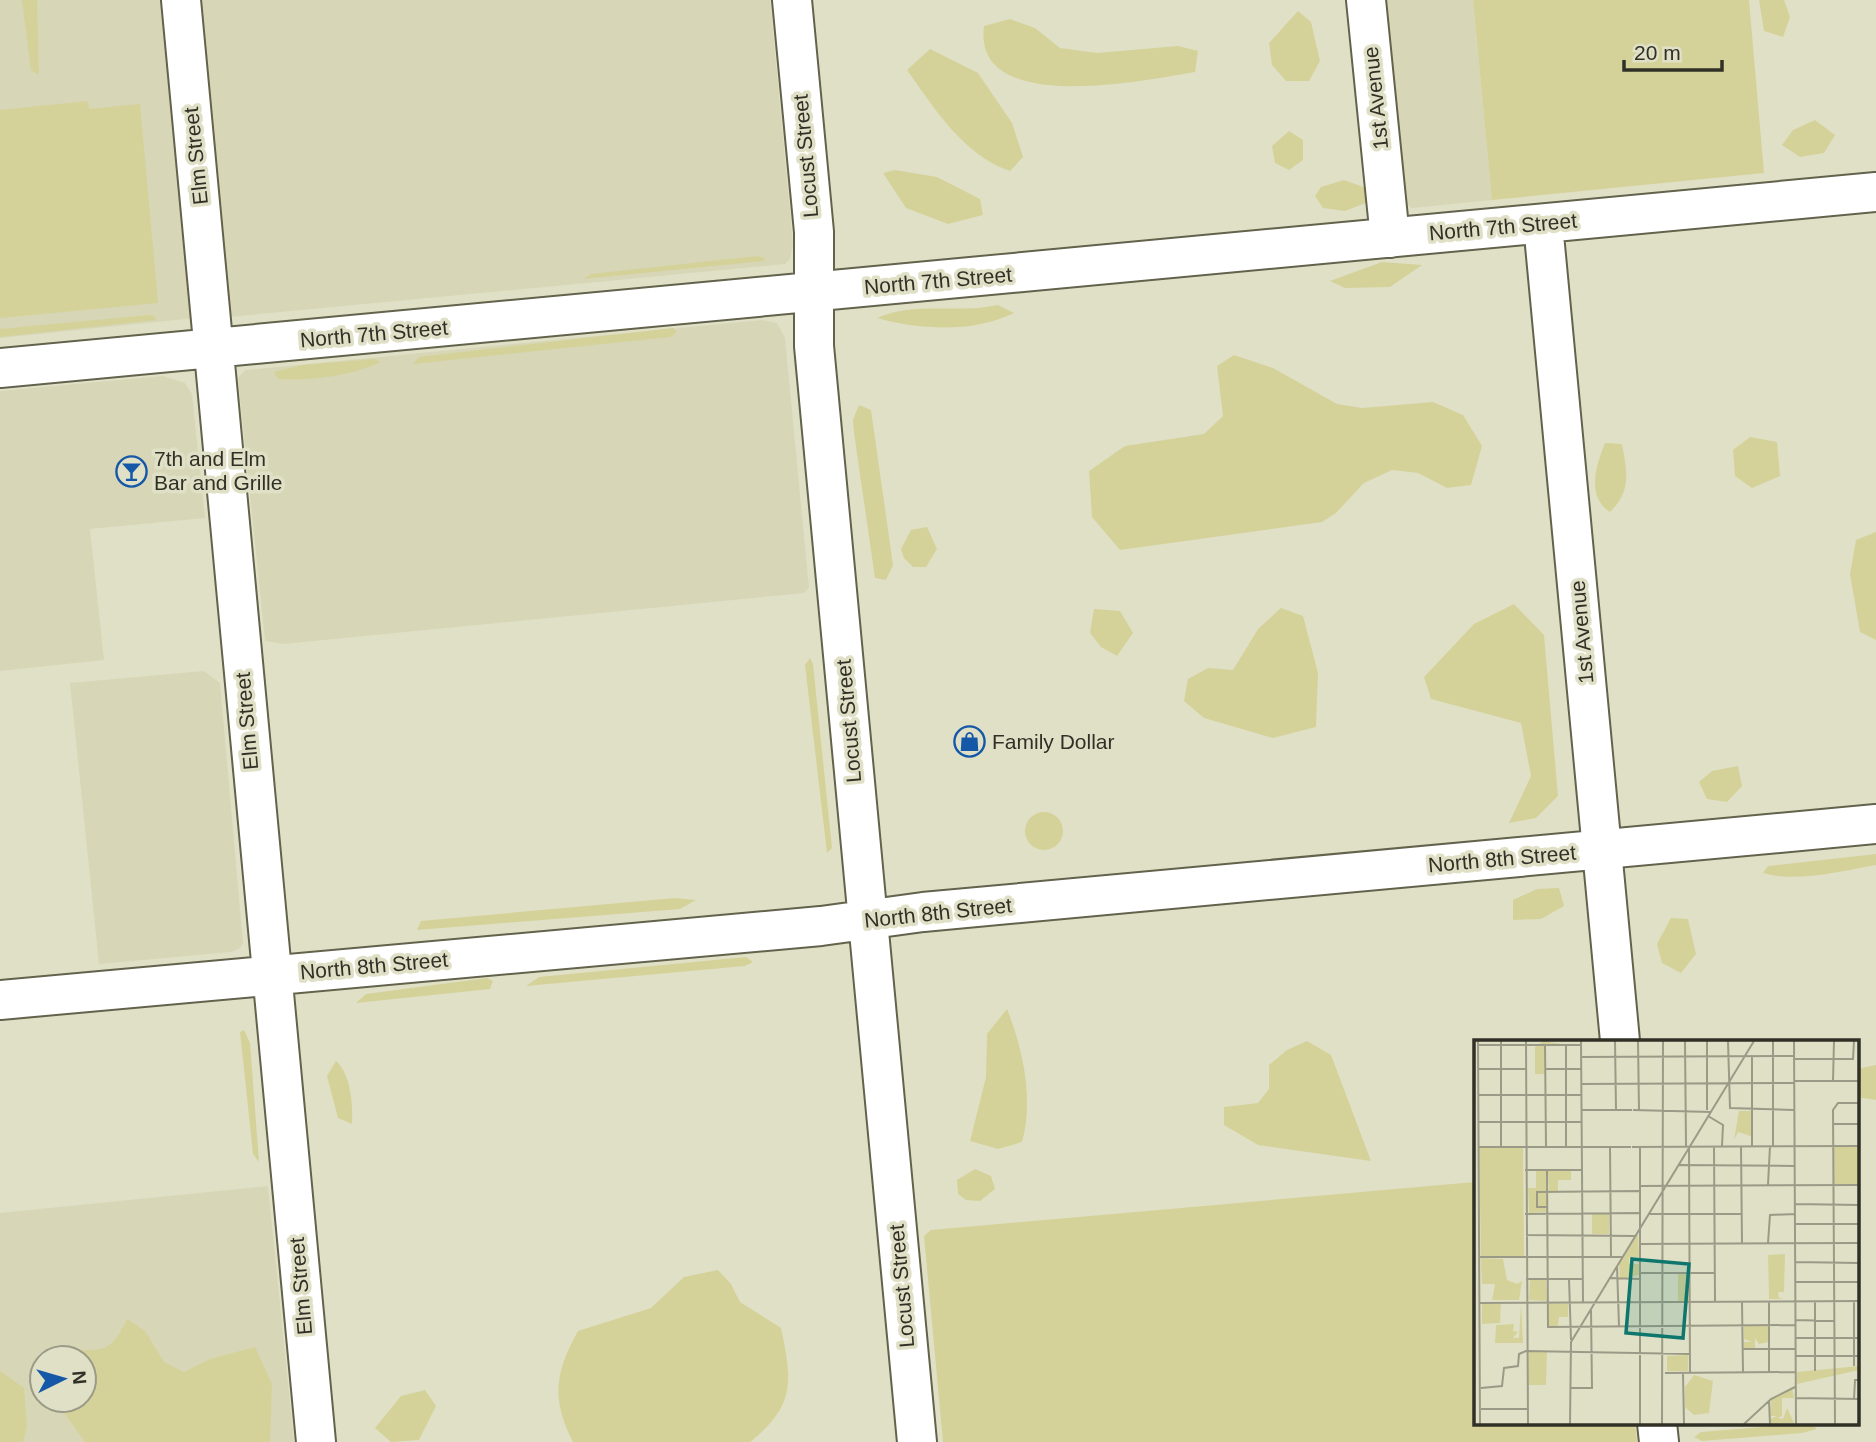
<svg xmlns="http://www.w3.org/2000/svg" width="1876" height="1442" viewBox="0 0 1876 1442" font-family="Arial,sans-serif">
<style>
.built{fill:#d7d6b6;fill-rule:evenodd}
.green{fill:#d4d299}
.lines{fill:none;stroke-linecap:round;stroke-linejoin:round}
.minor-casing{stroke:#63624c;stroke-width:42}
.minor{stroke:#fff;stroke-width:38}
.labels{text-anchor:middle;stroke-width:7;stroke-linejoin:round;paint-order:stroke}
.street-label{font-size:21px;fill:#313027;stroke:#e0e0c7}
.poi-label{font-size:21px;fill:#313027;stroke:#e0e0c7;text-anchor:start}
.inset-road{fill:none;stroke:#9a9a87;stroke-width:2}
.view{fill:#0f766e;fill-opacity:0.15;stroke:#0f766e;stroke-width:3.5}
.inset-edge{fill:none;stroke:#313027;stroke-width:3.5}
</style>
<rect width="100%" height="100%" fill="#e0e0c7"/>
<path class="built" d="M0,0H167L195,318L0,338Z
M197,0H770L793,244L790,259L785,264L229,317Z
M1381,0H1473L1492,200L1412,208L1404,203Z
M762,320L777,323L785,338L809,588L804,593L283,644L265,641L238,378L245,370Z
M163,376L185,383L192,394L205,518L90,529L104,660L0,671V391Z
M204,671L220,683L243,943L240,948L231,952L99,964L70,683Z
M268,1186L294,1442H0V1213ZM42,1358H84V1400H42Z"/>
<path class="green" d="M22,0H37L39,75L31,70Z
M1473,0H1749L1764,173L1492,200Z
M1759,0H1784L1790,17L1783,37L1764,31Z
M1298,11L1311,22L1320,61L1309,81H1286L1272,65L1269,43Z
M1010,19L1035,28L1060,48L1097,53L1178,46L1198,51L1195,72C1146,80 972,117 984,26Z
M930,49L978,73L1012,123L1023,157L1010,171C963,155 935,109 907,70Z
M88,101L89,109L140,104L158,303L0,318V110Z
M1815,120L1835,135L1824,153L1800,157L1782,145L1793,130Z
M1289,131L1303,140V160L1289,170L1275,163L1272,146Z
M895,170L937,177L980,199L983,215L948,224L906,208L883,173Z
M1344,180L1366,188V203L1345,211L1323,208L1315,196L1321,187Z
M757,256L764,258L765,261L583,279L591,274Z
M1382,262L1422,265L1390,287L1345,288L1330,281Z
M998,305L1014,313C974,333 919,330 877,318C914,301 959,314 998,305Z
M149,315L155,316L156,320L0,337V329Z
M673,328L677,332L670,337L413,364L419,357Z
M1234,355L1273,368L1337,404L1362,408L1433,402L1463,415L1482,446L1471,485L1447,488L1418,473L1392,470L1364,483L1336,513L1322,522L1120,550L1092,517L1089,471L1125,446L1204,434L1223,416L1217,366Z
M375,359L380,362C353,376 308,381 278,379L274,372L302,365Z
M859,405L871,410L893,565L886,580L875,578L854,433L853,420Z
M1750,437L1777,442L1780,476L1752,488L1735,476L1733,450Z
M1605,443L1622,444C1627,471 1632,491 1610,512C1586,497 1596,465 1605,443Z
M927,527L937,549L926,567H913L904,558L901,549L911,530Z
M1876,532V640L1860,632L1850,574L1856,540Z
M1514,604L1544,635L1558,796L1536,818L1509,823L1531,776L1521,723L1431,699L1424,677L1474,624Z
M1281,608L1303,616L1318,673L1316,727L1273,738L1204,718L1184,701L1188,679L1208,668L1233,670L1258,629Z
M1094,609L1120,611L1133,633L1117,656L1101,647L1090,633Z
M810,658L813,664L832,848L827,853L805,665Z
M1738,766L1742,786L1727,802L1707,799L1699,782L1712,771Z
M1025 831a19 19 0 1 1 38 0a19 19 0 1 1-38 0Z
M1876,854V865C1840,871 1799,883 1763,873L1768,866Z
M1559,888L1564,906L1541,919L1513,920V900L1537,889Z
M675,898L696,900L680,909L417,930L421,921Z
M1671,918L1688,919L1696,954L1681,973L1662,963L1657,944Z
M746,957L753,962L745,966L526,986L539,977Z
M487,978L493,981L490,989L356,1003L366,994Z
M1007,1009C1023,1049 1034,1100 1022,1142L998,1149L970,1141L986,1077L987,1034Z
M244,1030L250,1043L259,1162L253,1154L240,1032Z
M1307,1041L1331,1055L1371,1161L1258,1145L1224,1125V1107L1258,1103L1269,1089V1065L1287,1050Z
M336,1061C351,1074 353,1105 352,1124L338,1118L327,1076Z
M1876,1065V1100L1857,1097V1069Z
M975,1169L991,1176L995,1189L980,1201L966,1200L958,1194L957,1180Z
M1475,1182V1423H1635L1637,1442H943L924,1236L931,1230Z
M718,1270L731,1284L740,1302L781,1328C792,1381 796,1405 750,1442H573C551,1399 555,1372 578,1331L651,1308L684,1277Z
M127,1319L145,1331L164,1362L184,1372L210,1359L255,1347L272,1384L270,1442H85L55,1400H84V1358H61L73,1349C106,1353 113,1348 127,1319Z
M0,1371L24,1388L27,1427L23,1442H0Z
M425,1390L436,1406L419,1440L391,1442L375,1428L401,1396Z
M1811,1423L1817,1429L1802,1433L1702,1441L1694,1437L1701,1432Z"/>
<g class="lines">
<defs>
<path id="minor" d="M181,0L316,1442
M792,0L814,232V346L917,1442
M1366,0L1390,238
M1543,224L1620,1041
M0,368L1876,192
M0,1000L821,926L923,912L1876,824
M1657,1423L1659,1442"/>
</defs>
<use href="#minor" class="minor-casing"/>
<use href="#minor" class="minor"/>
</g>
<defs>
<symbol id="bar-ring" viewBox="-11 -11 22 22"><circle r="9.5" fill="#e0e0c7" stroke="#1558a8" stroke-width="1.5"/><path d="M-6-5H6L.8 .8V4.5H3.5V6h-7V4.5H-.8V.8Z" fill="#1558a8"/></symbol>
<symbol id="shop-ring" viewBox="-11 -11 22 22"><circle r="9.5" fill="#e0e0c7" stroke="#1558a8" stroke-width="1.5"/><path d="M-5-2.5h2.3a2.7 3.5 0 0 1 5.4 0H5L5.5 6h-11ZM-1.5-2.5h3a1.5 2.3 0 0 0-3 0Z" fill="#1558a8"/></symbol>
</defs>
<g fill-rule="evenodd">
<use href="#bar-ring" x="114" y="454" width="35" height="35"/>
<use href="#shop-ring" x="952" y="724" width="35" height="35"/>
</g>
<g class="labels">
<g class="street-label">
<text transform="translate(1376 98) rotate(-96)" y="7">1st Avenue</text>
<text transform="translate(196 156) rotate(-96)" y="7">Elm Street</text>
<text transform="translate(806 156) rotate(-95)" y="7">Locust Street</text>
<text transform="translate(1503 227) rotate(-5)" y="7">North 7th Street</text>
<text transform="translate(938 281) rotate(-5)" y="7">North 7th Street</text>
<text transform="translate(374 334) rotate(-5)" y="7">North 7th Street</text>
<text transform="translate(1582 632) rotate(-95)" y="7">1st Avenue</text>
<text transform="translate(247 721) rotate(-95)" y="7">Elm Street</text>
<text transform="translate(849 721) rotate(-95)" y="7">Locust Street</text>
<text transform="translate(1502 859) rotate(-5)" y="7">North 8th Street</text>
<text transform="translate(938 913) rotate(-6)" y="7">North 8th Street</text>
<text transform="translate(374 966) rotate(-5)" y="7">North 8th Street</text>
<text transform="translate(301 1286) rotate(-95)" y="7">Elm Street</text>
<text transform="translate(902 1286) rotate(-95)" y="7">Locust Street</text>
</g>
<g class="poi-label">
<text x="154" y="466">7th and Elm<tspan x="154" dy="24">Bar and Grille</tspan></text>
<text x="992" y="749">Family Dollar</text>
</g>
</g>
<g transform="translate(1474 1040)">
<rect width="385" height="385" fill="#e0e0c7"/>
<path d="M69,1L88,4L70,5V34H61V7ZM265,71H277V96L264,92L260,100ZM360,107H385V144H360ZM5,108H49L50,216L7,217ZM97,130V140H84V151H75L74,131ZM62,131H72L73,172L55,173L54,148H62ZM118,174H135V194H118ZM164,193L165,217H155V224H165V235L146,239L145,224ZM311,214L310,252H304L305,258L311,259H295L294,215ZM7,218L29,219L33,240L43,244L48,241L45,260H18L21,244H8ZM204,234H214L215,261H204ZM56,240H72L73,261L55,260ZM75,263L94,264V277H85L84,286H75ZM8,264H27L26,283L8,284ZM47,264L49,303H21L22,285L40,284L39,291L44,292L39,298H45ZM270,286H294V302L285,304L281,298V308H270L269,302H278L270,299ZM55,311H73L72,345H54ZM214,315V331H193V316ZM385,326V330L323,344V332ZM220,335L239,341L235,373L220,375L211,367V347ZM318,348L320,358H308V376L304,378L309,379L313,368L320,383L297,384L296,379L303,376H296L297,359Z" fill="#d4d299"/>
<path class="inset-road" d="M4,1L6,384M27,1V107M52,1L54,384M107,1L109,262M141,1L142,70M164,1L165,70M211,1L212,106M233,1V70M254,1L256,68L320,70M299,1V106M320,1L322,384M4,5H107M71,5L72,107M92,5V107M278,16V106M107,17L320,16M320,19H379L380,1M4,29H52M71,29H107M320,41H385M359,41L360,1M107,44L320,43M4,55H107M107,70H158M159,70L237,72M234,76L249,85L248,106M5,82H107M359,84H385M240,106L241,262M267,106L268,203M4,107H157M136,107L137,217M158,107L385,106M215,107L216,333M204,125L321,126M51,130H108M73,130L74,287L321,285M294,145L296,106M165,146L385,145M321,164L385,165M74,167H63V152L165,151M51,174L165,173M174,174H268M321,184H385M52,195L161,196M294,203L296,175L321,174M166,204L385,203M5,217H148M321,222L385,223M143,226L145,286M166,233H241M135,238L166,239M52,239H109M95,239L97,300M321,242H385M295,261V332M380,261V326M268,262L269,332M6,263L385,261M321,280L360,281M321,298H385M268,309H321M321,316H385M341,331V261M191,333L321,332M209,333L210,384M7,348L28,346L30,328L44,326L45,314L52,311L216,314M96,348H118L117,270M322,358L385,359V372M380,359L381,340H385M295,361L296,384M7,369H54M96,384L97,302L280,1M166,384V107M188,384L189,1M270,384L297,359L321,347M361,384L359,70L364,63H385"/>
<path class="view" d="M158,219L215,224L209,298L152,293Z"/>
<rect width="385" height="385" class="inset-edge"/>
</g>
<g transform="translate(63 1379) rotate(85)"><circle r="33" fill="#e0e0c7" stroke="#9a9a87" stroke-width="2"/>
<path d="M0-5L12 26L0 18L-12 26Z" fill="#1558a8"/>
<text y="-10" font-size="19" font-weight="bold" text-anchor="middle" fill="#313027">N</text>
</g>
<path d="M1624 60v10h98v-10" fill="none" stroke="#313027" stroke-width="3.5"/>
<text x="1634" y="60" font-size="21" fill="#313027" stroke="#e0e0c7" stroke-width="5" paint-order="stroke">20 m</text>
</svg>
